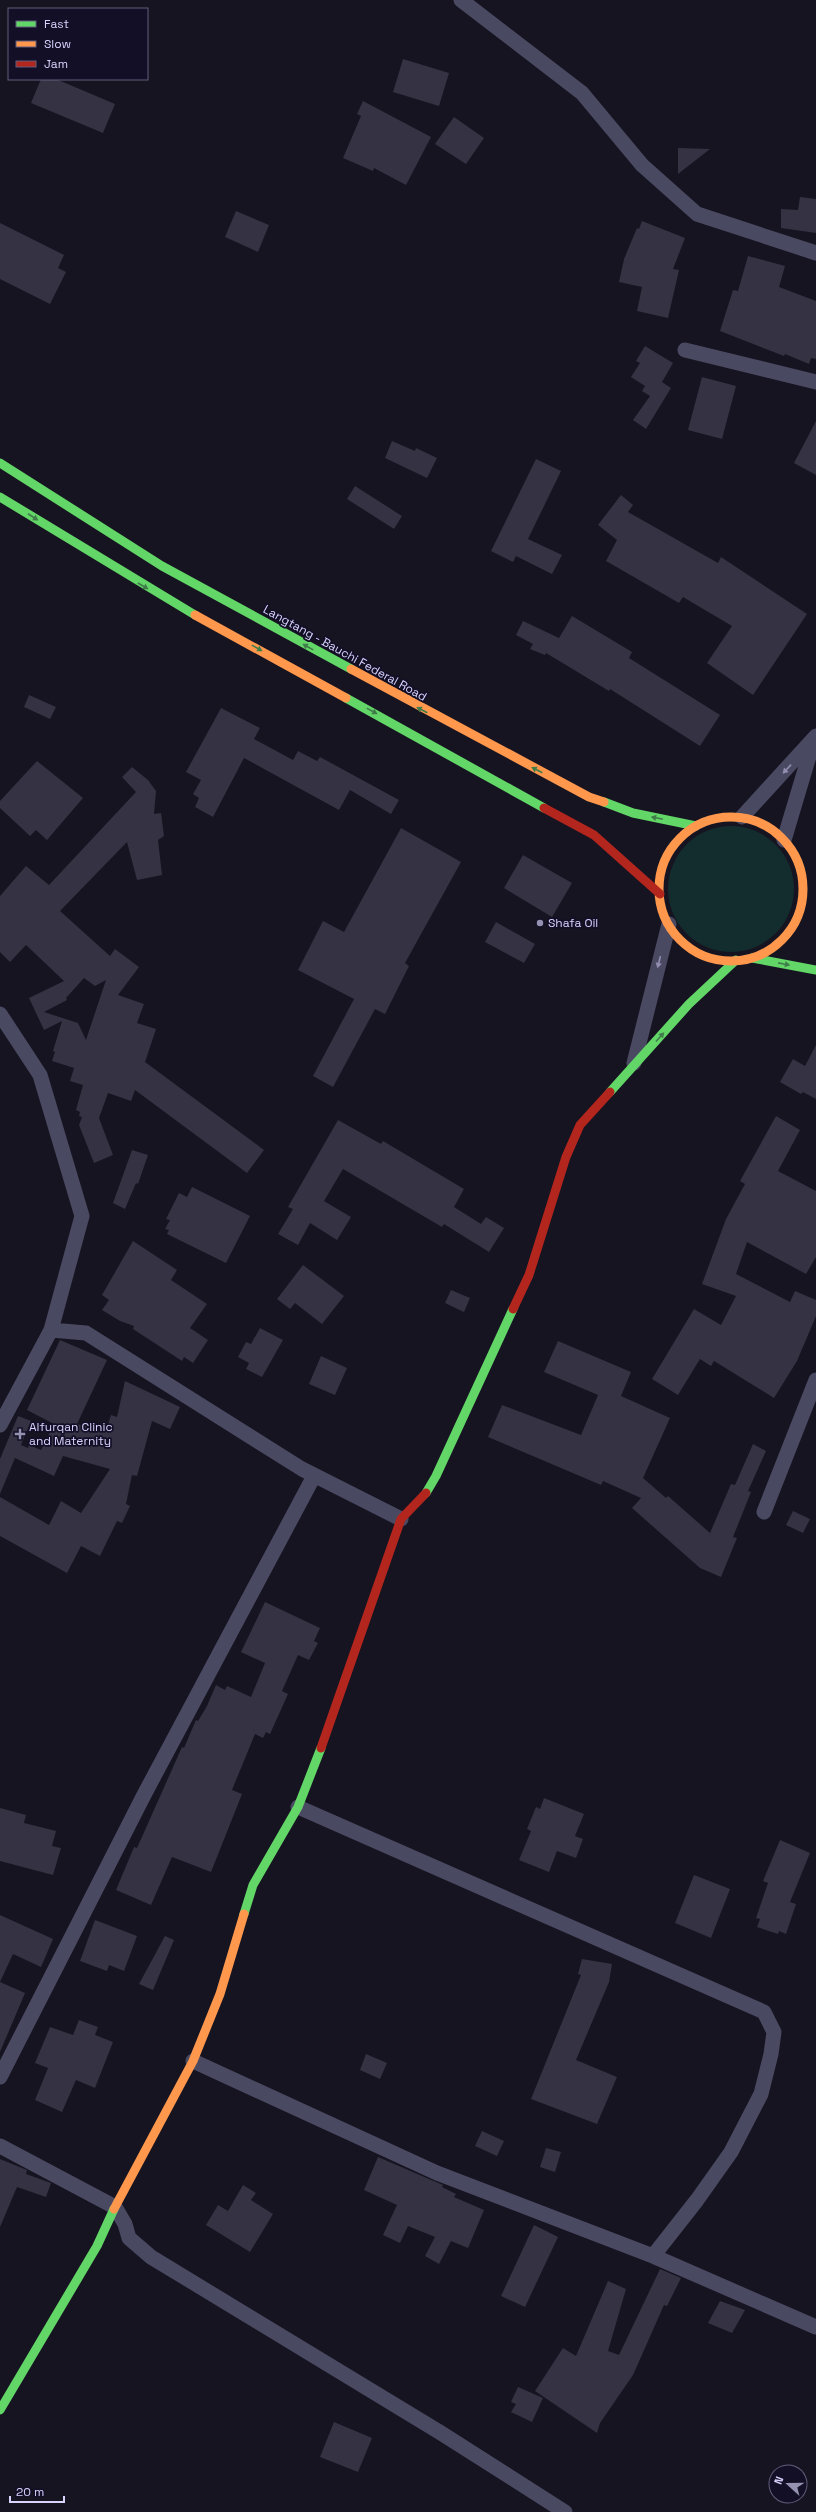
<svg xmlns="http://www.w3.org/2000/svg" width="816" height="2512" viewBox="0 0 816 2512" font-family="'Space Grotesk',sans-serif">
<style>
.green{fill:#132c2d}
.building{fill:#343243;fill-rule:evenodd}
.lines{fill:none;stroke-linecap:round;stroke-linejoin:round}
.street{stroke:#4a4962;stroke-width:15}
.fast{stroke:#63d668;stroke-width:9}
.slow{stroke:#ff974d;stroke-width:9}
.jam{stroke:#b3261e;stroke-width:9}
.oneway{fill:#3f7c4a}
.oneway2{fill:#928eb0}
.poi-dot{fill:#9591b1;stroke:#130f26;stroke-width:1.5}
.labels{text-anchor:middle;stroke-width:3.5;stroke-linejoin:round;paint-order:stroke}
.street-label{font-size:12px;fill:#d9d4ff;stroke:#130f26}
.poi-label{font-size:12px;fill:#d9d4ff;stroke:#130f26;text-anchor:start}
</style>
<rect width="100%" height="100%" fill="#161421"/>
<path class="green" d="M668 889a63 63 0 1 1 126 0a63 63 0 1 1-126 0Z"/>
<path class="building" d="M403,59L449,73L439,106L393,92Z
M41,79H56L115,104L103,133L31,103Z
M363,101L431,137L406,185L374,168L373,171L343,158L361,116L357,114Z
M454,117L484,138L466,164L435,144Z
M678,148L710,149L678,174Z
M800,197L816,199V233L781,228V209L798,210Z
M236,211L269,225L258,252L225,237Z
M642,221L685,238L673,269L679,270L668,318L637,311L642,287L619,282L624,259L637,228L639,229Z
M0,223L64,255L58,268L66,272L50,304L0,279Z
M748,256L785,266L779,287L816,301V359L811,358L809,364L785,354L784,356L720,331L733,290L738,291Z
M645,346L673,363L662,382L671,388L646,429L633,420L650,396L642,391L645,386L631,377L640,363L636,361Z
M702,377L736,386L722,439L688,430Z
M816,421V475L794,463Z
M392,441L415,451L416,448L437,458L427,478L385,458Z
M536,459L561,471L528,539L562,555L552,574L516,556L513,562L491,551Z
M355,486L402,516L394,529L347,499Z
M621,495L633,505L628,512L718,563L721,557L807,614L753,695L707,663L732,626L683,597L679,603L606,561L617,540L598,525Z
M572,616L632,652L629,658L720,715L700,746L610,689L609,691L546,653L545,655L530,649L533,644L516,635L523,621L559,638Z
M29,695L56,707L50,719L24,707Z
M221,708L260,728L254,739L293,760L298,751L317,761L320,757L399,800L391,814L350,790L339,810L244,758L213,817L195,807L199,798L193,794L201,780L186,772Z
M37,761L83,798L47,840L36,830L30,836L0,808V801Z
M132,767L148,780L156,791L154,814L161,813L164,836L158,840L162,875L137,880L127,842L60,911L110,956L115,949L139,967L118,995L144,1004L137,1023L156,1029L145,1062L264,1150L247,1173L135,1090L131,1101L108,1093L99,1118L113,1155L94,1163L79,1125L82,1117L79,1116L80,1112L76,1110L83,1085L70,1081L74,1068L52,1061L55,1052L53,1051L62,1021L44,1030L29,998L64,981L26,945L10,962L0,952V896L26,866L49,885L136,792L122,777ZM84,978L95,986L106,980L86,1040L78,1023L44,1012L67,1000L66,998Z
M401,828L461,862L405,963L409,966L385,1014L375,1009L333,1087L313,1076L354,999L298,970L323,921L344,932Z
M523,855L572,883L552,917L504,888Z
M496,922L535,944L524,963L485,942Z
M816,1045V1099L803,1092L801,1094L780,1082L793,1059L805,1066Z
M776,1116L800,1130L778,1171L816,1191V1257L806,1274L747,1242L736,1274L790,1302L795,1291L816,1300V1316L797,1361L774,1398L714,1361L711,1366L700,1359L678,1395L652,1379L694,1309L721,1325L736,1296L702,1284L726,1219L745,1184L740,1181Z
M338,1120L381,1144L383,1141L464,1189L454,1207L481,1224L486,1217L504,1228L489,1252L444,1224L442,1227L343,1169L324,1201L351,1217L337,1240L310,1223L298,1245L278,1234L293,1209L288,1207Z
M132,1150L148,1155L138,1184L136,1183L125,1209L113,1203Z
M192,1187L250,1216L226,1263L167,1234L169,1230L165,1229L170,1220L166,1219L179,1193L187,1197Z
M133,1241L177,1270L171,1280L207,1304L190,1328L208,1340L193,1363L184,1357L182,1361L133,1329L134,1326L120,1321L102,1310L109,1300L102,1295Z
M303,1265L344,1296L322,1324L295,1303L290,1309L277,1299Z
M451,1290L470,1298L464,1312L445,1303Z
M260,1328L283,1340L262,1377L246,1369L249,1363L238,1357L246,1342L251,1344Z
M60,1340L107,1360L77,1424L106,1431L111,1415L117,1417L125,1381L180,1407L170,1429L152,1421L137,1476L132,1475L126,1504L130,1506L122,1523L117,1521L100,1556L81,1546L67,1573L0,1536V1497L49,1525L61,1501L81,1513L110,1469L63,1456L54,1476L15,1458L0,1494V1459L18,1416L31,1421L21,1445L28,1448L29,1445L41,1450L54,1424L27,1410Z
M558,1341L631,1372L621,1396L670,1418L643,1478L666,1498L668,1496L710,1533L731,1484L735,1485L753,1444L766,1451L748,1491L751,1492L733,1537L737,1538L721,1577L700,1568L632,1508L641,1498L603,1481L601,1485L488,1437L502,1405L581,1435L598,1395L544,1372Z
M321,1356L347,1368L335,1395L309,1384Z
M793,1511L810,1519L803,1533L786,1525Z
M265,1602L320,1628L314,1641L318,1643L309,1660L298,1655L282,1691L288,1694L270,1734L266,1732L263,1738L255,1734L232,1790L242,1794L211,1872L172,1857L151,1905L116,1890L134,1847L137,1848L182,1747L184,1748L196,1720L198,1721L207,1706L216,1685L225,1690L227,1686L251,1697L265,1663L241,1652Z
M544,1798L584,1814L575,1836L583,1839L576,1858L557,1851L549,1872L519,1860L531,1831L527,1829L536,1807L540,1809Z
M0,1808L26,1815L24,1823L56,1831L52,1846L61,1848L53,1875L0,1861Z
M780,1840L810,1853L790,1902L796,1904L786,1934L779,1931L778,1934L757,1927L760,1919L756,1918L768,1883L763,1881Z
M694,1875L730,1889L711,1938L675,1923Z
M0,1915L53,1939L41,1967L13,1954L0,1982L25,1993L0,2052Z
M95,1920L137,1936L124,1971L109,1965L107,1971L80,1961Z
M165,1936L174,1940L153,1990L139,1984Z
M582,1959L612,1964L609,1982L576,2060L617,2077L597,2124L531,2099L581,1975L578,1974Z
M79,2020L98,2027L95,2035L113,2042L95,2088L76,2080L62,2112L35,2100L48,2068L35,2063L50,2027L73,2035Z
M366,2054L387,2063L380,2079L360,2070Z
M482,2131L504,2141L497,2156L475,2146Z
M546,2148L561,2152L555,2172L540,2167Z
M378,2157L443,2185L442,2187L456,2194L454,2197L484,2210L468,2248L451,2241L439,2264L425,2256L435,2237L408,2226L400,2243L383,2235L397,2205L364,2190Z
M0,2159L27,2170L26,2174L51,2183L46,2197L17,2187L0,2227Z
M243,2185L256,2193L251,2200L273,2214L250,2252L206,2225L218,2205L228,2211Z
M534,2225L558,2237L525,2307L501,2296Z
M660,2269L681,2278L667,2306L664,2305L633,2375L600,2423L597,2433L535,2391L563,2348L576,2356L608,2281L626,2289L608,2351L619,2355Z
M720,2301L745,2310L732,2333L708,2323Z
M518,2387L543,2398L532,2422L511,2412L516,2404L511,2402Z
M334,2422L372,2438L358,2472L320,2457Z"/>
<g class="lines">
<path class="street" d="M461,0L582,93L642,165L697,214L816,253
M685,350L816,382
M742,817L816,736
M784,840L813,743
M0,1014L40,1075L82,1216L51,1330L0,1425
M634,1063L669,924
M51,1330L86,1333L302,1469L401,1519
M764,1512L816,1380
M298,1807L764,2012L774,2032L771,2054L761,2094L731,2152L697,2200L653,2256
M193,2061L437,2173L653,2256L816,2327
M0,2077L145,1793L314,1476
M0,2146L115,2207L125,2224L129,2238L151,2257L441,2433L565,2512"/>
<path class="fast" d="M0,463L162,566L351,669
M0,497L195,615
M346,698L544,808
M604,802L633,813L696,826
M752,958L816,970
M610,1092L689,1004L736,960
M426,1493L436,1476L513,1309
M244,1914L253,1885L298,1807L321,1748
M0,2410L97,2246L114,2209"/>
<path class="slow" d="M195,615L346,698
M351,669L589,797L604,802
M659 889a72 72 0 1 1 144 0a72 72 0 1 1-144 0Z
M114,2209L193,2061L220,1994L244,1914"/>
<path class="jam" d="M544,808L594,835L660,894
M513,1309L529,1275L566,1157L580,1125L610,1092
M321,1748L401,1519L426,1493"/>
</g>
<defs><path id="oneway-solid" d="M-6-.8H1V-3.2L6.5 0L1 3.2V.8H-6Z"/></defs>
<g class="oneway">
<use href="#oneway-solid" transform="translate(33 517) rotate(33)"/>
<use href="#oneway-solid" transform="translate(143 586) rotate(30)"/>
<use href="#oneway-solid" transform="translate(308 647) rotate(-151)"/>
<use href="#oneway-solid" transform="translate(257 648) rotate(29)"/>
<use href="#oneway-solid" transform="translate(422 710) rotate(-152)"/>
<use href="#oneway-solid" transform="translate(372 711) rotate(29)"/>
<use href="#oneway-solid" transform="translate(537 770) rotate(-153)"/>
<use href="#oneway-solid" transform="translate(657 818) rotate(-168)"/>
<use href="#oneway-solid" transform="translate(784 964) rotate(11)"/>
<use href="#oneway-solid" transform="translate(660 1037) rotate(-48)"/>
</g>
<g class="oneway2">
<use href="#oneway-solid" transform="translate(787 769) rotate(133)"/>
<use href="#oneway-solid" transform="translate(659 962) rotate(104)"/>
</g>
<g class="poi-dot">
<circle cx="540" cy="923" r="4"/>
<path d="M18 1428h4v4h4v4h-4v4h-4v-4h-4v-4h4z"/>
</g>
<g class="labels">
<g class="street-label">
<text transform="translate(345 653) rotate(29)" y="4">Langtang - Bauchi Federal Road</text>
</g>
<g class="poi-label">
<text x="548" y="927">Shafa Oil</text>
<text x="29" y="1431">Alfurqan Clinic<tspan x="29" dy="14">and Maternity</tspan></text>
</g>
</g>
<rect x="8" y="8" width="140" height="72" fill="#130f26" stroke="#625e7d"/>
<rect x="16" y="21" width="20" height="6" fill="#63d668" stroke="#625e7d"/>
<text x="44" y="28" font-size="12" fill="#d9d4ff">Fast</text>
<rect x="16" y="41" width="20" height="6" fill="#ff974d" stroke="#625e7d"/>
<text x="44" y="48" font-size="12" fill="#d9d4ff">Slow</text>
<rect x="16" y="61" width="20" height="6" fill="#b3261e" stroke="#625e7d"/>
<text x="44" y="68" font-size="12" fill="#d9d4ff">Jam</text>
<g transform="translate(788 2484) rotate(291)"><circle r="19" fill="#130f26" stroke="#625e7d"/>
<path d="M0-3L7 15L0 10L-7 15Z" fill="#9591b1"/>
<text y="-6" font-size="11" font-weight="bold" text-anchor="middle" fill="#d9d4ff">N</text>
</g>
<path d="M10 2496v6h54v-6" fill="none" stroke="#d9d4ff" stroke-width="2"/>
<text x="16" y="2496" font-size="12" fill="#d9d4ff" stroke="#130f26" stroke-width="3" paint-order="stroke">20 m</text>
</svg>
